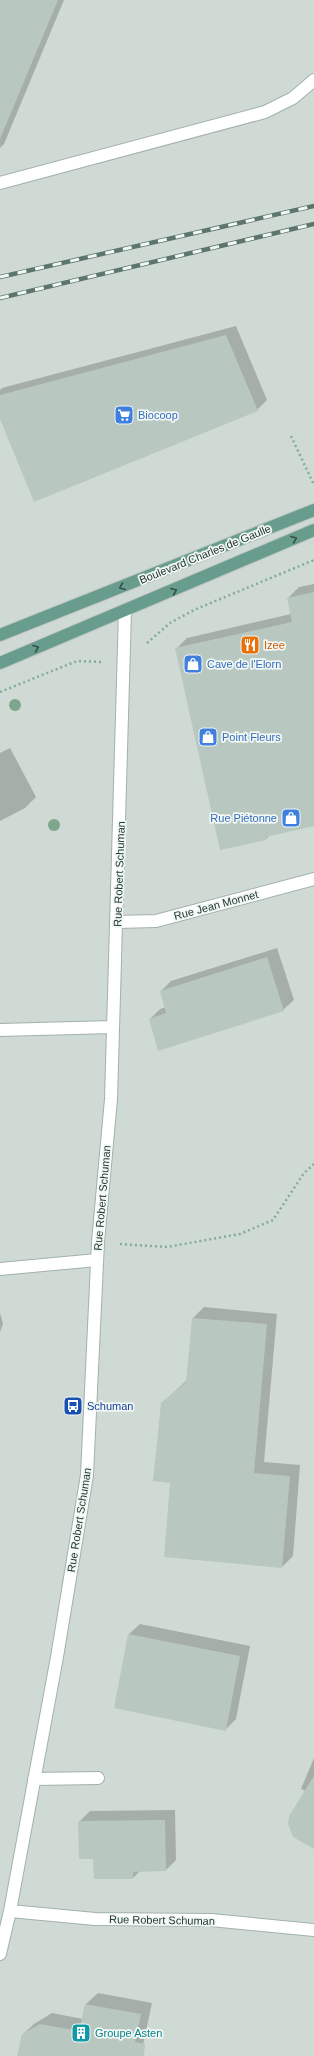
<svg xmlns="http://www.w3.org/2000/svg" width="314" height="2056" viewBox="0 0 314 2056" font-family="Arial,sans-serif">
<style>
.built{fill:#cfdad4}
.shadow{fill:#0003}
.building{fill:#b9c7c1}
.lines{fill:none;stroke-linecap:round;stroke-linejoin:round}
.minor-casing{stroke:#a3b1ac;stroke-width:14}
.major-casing{stroke:#bdc4c2;stroke-width:14}
.path{stroke:#83ab9d;stroke-width:2.5;stroke-dasharray:2 3;stroke-linecap:butt}
.minor{stroke:#fff;stroke-width:12}
.major{stroke:#689c8c;stroke-width:12}
.rail-casing{stroke:#5d756d;stroke-width:4.5}
.rail{stroke:#f1f7f3;stroke-width:3;stroke-dasharray:9;stroke-linecap:butt}
.tree{fill:#7fa58c}
.oneway{stroke:#345248}
.labels{text-anchor:middle;stroke-width:3.5;stroke-linejoin:round;paint-order:stroke}
.shop-label{font-size:11px;fill:#366cbe;stroke:#f1f7f3;text-anchor:start}
.street-label{font-size:11px;fill:#223932;stroke:#f1f7f3}
.food-label{font-size:11px;fill:#c56008;stroke:#f1f7f3;text-anchor:start}
.transit-label{font-size:11px;fill:#164399;stroke:#f1f7f3;text-anchor:start}
.culture-label{font-size:11px;fill:#0d838f;stroke:#f1f7f3;text-anchor:start}
</style>
<rect width="100%" height="100%" fill="#e0eae5"/>
<path class="built" d="M0,0H314V2056H0Z"/>
<path class="shadow" d="M0,0H64L4,144L0,148Z
M236,326L267,400L257,410L0,417V390L2,388Z
M314,584V824L271,834L266,839L176,649L187,638L291,614L288,598L299,587Z
M10,748L36,797L25,808L0,821V753Z
M277,948L294,1000L283,1010L150,1019L160,1009L166,1007L161,991L171,981Z
M204,1307L277,1314L264,1462L300,1465L293,1556L282,1567L171,1482L162,1403L187,1380L193,1318Z
M0,1313L3,1324L0,1332Z
M140,1624L250,1646L236,1719L225,1730L115,1707L129,1634Z
M314,1758V1844L294,1836L289,1824L306,1791L301,1789Z
M175,1810L176,1860L166,1870L140,1871L133,1878L94,1858L79,1822L90,1811Z
M98,1993L152,2003L143,2045L132,2056H18L22,2035L34,2024L52,2013L83,2019L86,2004Z"/>
<path class="building" d="M0,0H58L0,139Z
M226,335L258,411L34,502L0,419V395Z
M314,592V826L266,837V840L220,850L175,648L292,622L287,598Z
M267,957L284,1011L158,1051L149,1019L166,1013L160,991Z
M192,1318L267,1324L254,1473L290,1476L282,1568L164,1557L170,1483L153,1481L161,1403L186,1382Z
M128,1634L240,1656L226,1731L114,1708Z
M314,1776V1849L293,1837L288,1824L289,1816Z
M165,1820L166,1871L133,1872V1879H94L93,1859H79L78,1821Z
M85,2004L141,2014L135,2042L145,2044L144,2056H17L22,2034L40,2024L79,2031Z"/>
<g class="lines">
<defs>
<path id="minor" d="M0,183L265,112L293,98L314,80
M117,922L156,921L314,879
M0,1030L113,1027
M0,1269L97,1260
M34,1779L98,1778
M10,1911L95,1919L211,1920L314,1930
M0,1954L10,1911L57,1657L87,1475L98,1242L111,1099L125,611"/>
<path id="major" d="M0,635L314,510
M0,663L314,530"/>
</defs>
<use href="#minor" class="minor-casing"/>
<use href="#major" class="major-casing"/>
<path class="path" d="M291,436L314,485
M147,643L170,623L194,610L314,560
M0,692L77,661L102,662
M120,1244L167,1247L240,1234L273,1220L304,1173L314,1164"/>
<use href="#minor" class="minor"/>
<use href="#major" class="major"/>
<defs>
<path id="rail" d="M0,277L314,206
M0,298L314,224"/>
</defs>
<use href="#rail" class="rail-casing"/>
<use href="#rail" class="rail"/>
</g>
<g class="tree">
<circle cx="15" cy="705" r="6"/>
<circle cx="54" cy="825" r="6"/>
</g>
<defs><path id="oneway-chevron" d="M-2-3.5L2.5 0L-2 3.5" fill="none" stroke-width="1.6" stroke-linecap="round" stroke-linejoin="round"/></defs>
<g class="oneway">
<use href="#oneway-chevron" transform="translate(294 539) rotate(-23)"/>
<use href="#oneway-chevron" transform="translate(122 587) rotate(158)"/>
<use href="#oneway-chevron" transform="translate(174 591) rotate(-23)"/>
<use href="#oneway-chevron" transform="translate(36 648) rotate(-22)"/>
</g>
<defs>
<symbol id="supermarket-square" viewBox="-11 -11 22 22"><rect x="-9" y="-9" width="18" height="18" rx="4" fill="#3f7fe0" stroke="#f1f7f3"/><path d="M-6-5.5h2.5l.6 2H6L4.5 2H-2.5L-4.4-4H-6ZM-1.5 3.2a1.3 1.3 0 1 0 .1 0ZM3 3.2a1.3 1.3 0 1 0 .1 0Z" fill="#fff"/></symbol>
<symbol id="restaurant-square" viewBox="-11 -11 22 22"><rect x="-9" y="-9" width="18" height="18" rx="4" fill="#e8710a" stroke="#f1f7f3"/><path d="M-5-6h1v4h1v-4h1v4h1v-4h1v5L-1.5 .5V6h-2V.5L-5-1ZM5-6V6H3V1.5H1.5Q1.5-4 5-6Z" fill="#fff"/></symbol>
<symbol id="shop-square" viewBox="-11 -11 22 22"><rect x="-9" y="-9" width="18" height="18" rx="4" fill="#3f7fe0" stroke="#f1f7f3"/><path d="M-5-2.5h2.3a2.7 3.5 0 0 1 5.4 0H5L5.5 6h-11ZM-1.5-2.5h3a1.5 2.3 0 0 0-3 0Z" fill="#fff"/></symbol>
<symbol id="bus-square" viewBox="-11 -11 22 22"><rect x="-9" y="-9" width="18" height="18" rx="4" fill="#1a4fb4" stroke="#f1f7f3"/><path d="M-5-6H5V4H4V6H2V4H-2V6H-4V4H-5ZM-3.5-4V0h7V-4ZM-3.5 1.2v1.5H-2V1.2ZM2 1.2v1.5H3.5V1.2Z" fill="#fff"/></symbol>
<symbol id="building-square" viewBox="-11 -11 22 22"><rect x="-9" y="-9" width="18" height="18" rx="4" fill="#0f9aa8" stroke="#f1f7f3"/><path d="M-4-6H4V6H1V3H-1V6H-4ZM-2.5-4.3h1.7v1.8h-1.7ZM.8-4.3h1.7v1.8H.8ZM-2.5-1h1.7V.8h-1.7ZM.8-1h1.7V.8H.8Z" fill="#fff"/></symbol>
</defs>
<g fill-rule="evenodd">
<use href="#supermarket-square" x="113" y="404" width="22" height="22"/>
<use href="#restaurant-square" x="239" y="634" width="22" height="22"/>
<use href="#shop-square" x="182" y="653" width="22" height="22"/>
<use href="#shop-square" x="197" y="726" width="22" height="22"/>
<use href="#shop-square" x="280" y="807" width="22" height="22"/>
<use href="#bus-square" x="62" y="1395" width="22" height="22"/>
<use href="#building-square" x="70" y="2022" width="22" height="22"/>
</g>
<g class="labels">
<g class="shop-label">
<text x="138" y="419">Biocoop</text>
<text x="207" y="668">Cave de l'Elorn</text>
<text x="222" y="741">Point Fleurs</text>
<text x="277" y="822" text-anchor="end">Rue Piétonne</text>
</g>
<g class="street-label">
<text transform="translate(205 554) rotate(-22)" y="4">Boulevard Charles de Gaulle</text>
<text transform="translate(119 874) rotate(-88)" y="4">Rue Robert Schuman</text>
<text transform="translate(216 905) rotate(-15)" y="4">Rue Jean Monnet</text>
<text transform="translate(102 1198) rotate(-85)" y="4">Rue Robert Schuman</text>
<text transform="translate(79 1520) rotate(-81)" y="4">Rue Robert Schuman</text>
<text transform="translate(162 1920) rotate(1)" y="4">Rue Robert Schuman</text>
</g>
<g class="food-label">
<text x="264" y="649">Izee</text>
</g>
<g class="transit-label">
<text x="87" y="1410">Schuman</text>
</g>
<g class="culture-label">
<text x="95" y="2037">Groupe Asten</text>
</g>
</g>
</svg>
